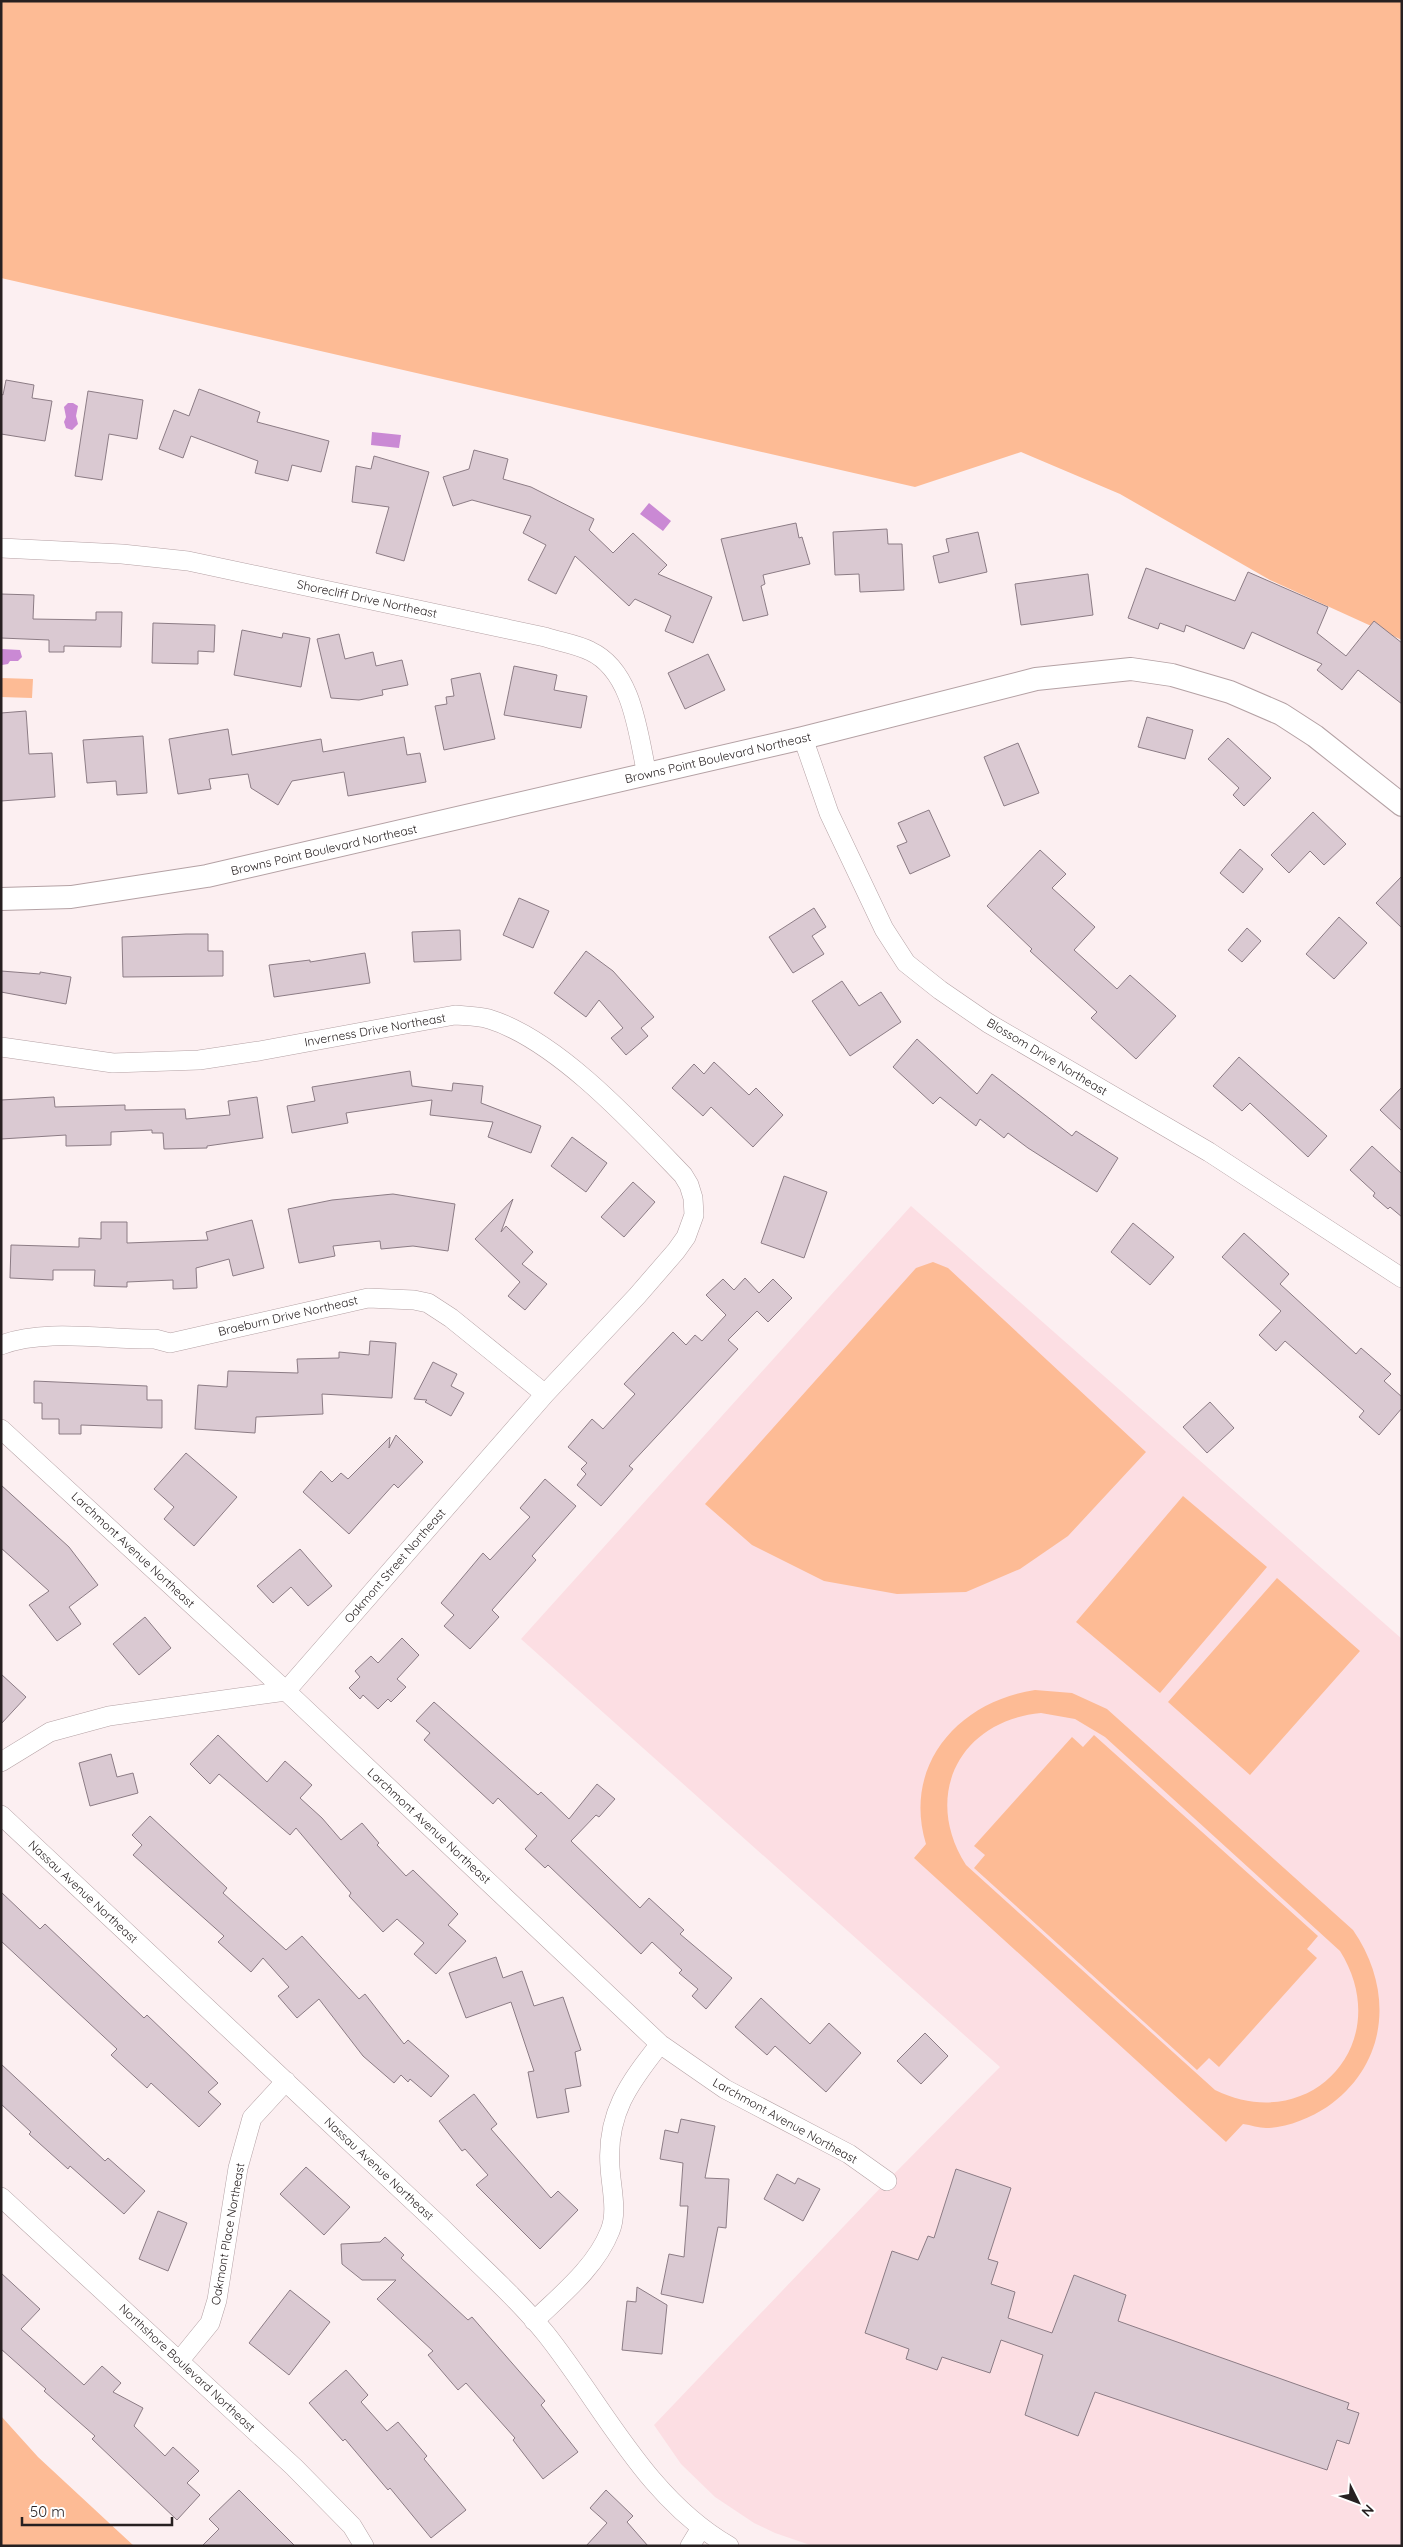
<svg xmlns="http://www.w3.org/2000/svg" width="1403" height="2547" viewBox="0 0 1403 2547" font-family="Quicksand,sans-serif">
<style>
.built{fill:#fcdee3}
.green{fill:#fdbb95;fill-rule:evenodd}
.water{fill:#ca89d4}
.building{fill:#dac9d2;stroke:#8c7c85}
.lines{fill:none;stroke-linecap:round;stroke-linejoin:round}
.minor-casing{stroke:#b4a1a4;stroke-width:20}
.tertiary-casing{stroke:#b4a1a4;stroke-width:24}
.minor{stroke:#fff;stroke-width:19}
.tertiary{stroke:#fff;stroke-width:22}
.labels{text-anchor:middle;stroke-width:4.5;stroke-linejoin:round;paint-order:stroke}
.street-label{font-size:12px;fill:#272021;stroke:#fff}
</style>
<rect width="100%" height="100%" fill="#fceff1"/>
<path class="built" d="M911,1206L1402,1639V2546H813L775,2533L754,2523L715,2497L681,2464L654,2425L887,2181L1000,2067L521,1639Z"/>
<path class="green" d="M1,1H1402V640L1270,580L1120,494L1021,452L915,487L1,278Z
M1,678L33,679L32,698L1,697Z
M933,1262L948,1268L1146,1452L1068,1536L1020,1569L966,1592L897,1594L824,1581L752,1545L705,1504L916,1268Z
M1183,1496L1267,1567L1160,1693L1076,1622Z
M1277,1578L1360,1651L1250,1775L1168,1702Z
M1035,1690L1072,1693L1107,1709L1353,1930C1394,1989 1389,2064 1327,2107C1310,2118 1287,2128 1266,2128C1259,2128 1251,2125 1243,2124L1226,2142L914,1858L926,1844C902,1765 959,1701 1035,1690ZM1041,1713L1075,1719L1105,1737L1340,1951C1397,2042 1311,2137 1215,2090L966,1865C922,1796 959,1721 1041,1713Z
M1094,1735L1318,1936L1307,1949L1317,1958L1219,2067L1209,2058L1197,2070L974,1868L985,1855L974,1846L1072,1737L1083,1747Z
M1,2416L38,2457L134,2546H1Z"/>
<path class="water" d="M68,403H73L78,406L76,416L78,424L72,430L66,428L64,422L66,417L64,407Z
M372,432L401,435L399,448L371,445Z
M649,503L671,521L663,531L640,514Z
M1,649L20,650L22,657L18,661H10L8,664L2,665Z"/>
<path class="building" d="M6,380L34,385L32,398L52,401L45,441L1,434V394L3,395Z
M199,389L260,412L257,422L329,441L321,472L292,465L288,481L255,473L258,461L191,436L183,458L159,449L174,410L189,416Z
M88,391L143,400L137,439L109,434L102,480L75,476Z
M474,450L508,459L503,479L531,487L594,519L589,530L613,553L633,533L667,565L658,574L712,597L693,643L665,631L671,616L635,599L629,606L575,556L556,594L528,580L546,545L523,533L531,516L472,500L453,506L443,477L469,469Z
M374,456L429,472L404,561L376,553L389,507L352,502L356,466L371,469Z
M796,523L799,538L802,537L810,564L763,575L765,584L761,586L768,615L743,621L721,539Z
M887,529L888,544H902L904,590L860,592L859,574L835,575L833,532Z
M978,532L987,572L939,583L933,556L949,552L946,539Z
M1146,568L1235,601L1248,572L1328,607L1317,633L1346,656L1374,621L1402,643V704L1358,670L1342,690L1317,670L1322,664L1252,632L1244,649L1186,625L1184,632L1160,623L1158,629L1128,618Z
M1088,574L1093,615L1021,625L1015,584Z
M1,594L34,595L33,619L96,620V612H122L121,647L64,646V652H49V640L1,638Z
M153,623L215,625L214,652L198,651V664L152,663Z
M242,630L282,638L283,633L310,638L301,687L234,675Z
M339,634L345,659L373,652L376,666L402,660L408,685L382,690L383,695L359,700L331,698L317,639Z
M708,654L725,690L685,709L668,673Z
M514,666L557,675L554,690L587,696L581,728L504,715Z
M480,673L495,739L444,750L435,706L447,704L446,697L454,696L451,679Z
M26,711L29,754L52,753L55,797L1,801V713Z
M1147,717L1193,730L1185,759L1138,747Z
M228,729L232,755L321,739L323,752L404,737L407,755L420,753L426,782L348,796L344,772L292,781L278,805L251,788L248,774L209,779L211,789L178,794L169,739Z
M143,736L147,793L117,795L116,781L87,783L83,740Z
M1228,738L1271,778L1244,806L1233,795L1239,788L1208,759Z
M1018,743L1039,793L1004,806L984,757Z
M929,810L950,856L910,874L897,846L907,842L898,823Z
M1313,812L1346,844L1324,865L1310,851L1289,873L1271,855Z
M1240,849L1263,869L1243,893L1220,873Z
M1040,850L1066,874L1052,888L1095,927L1074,950L1117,989L1130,975L1176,1016L1136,1059L1091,1018L1097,1012L1030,951L1032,949L987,906Z
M1402,876V928L1376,903Z
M519,898L549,911L533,948L503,935Z
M814,908L826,927L812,936L824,954L793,973L769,937Z
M1339,917L1367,943L1334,979L1306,954Z
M1247,928L1261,941L1242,962L1228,950Z
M460,930L461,960L414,962L412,932Z
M186,934H208V951H223V976L123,977L122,937Z
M586,951L613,971L654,1017L641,1028L648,1036L626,1055L611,1038L623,1028L599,1000L586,1017L554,993Z
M365,953L370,983L274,997L269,965L310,960V962Z
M1,971L40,974V972L71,977L66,1004L1,992Z
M842,981L859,1006L881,992L901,1022L850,1056L812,1001Z
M917,1039L977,1094L992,1074L1072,1136L1076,1131L1118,1158L1097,1192L1028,1148L1008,1133L1004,1138L980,1119L976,1126L940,1097L933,1104L893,1067Z
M1239,1057L1327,1136L1308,1157L1250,1103L1242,1111L1213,1086Z
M714,1062L749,1095L756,1088L783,1115L753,1147L711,1107L703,1116L672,1088L694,1064L704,1074Z
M410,1071L412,1086L452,1091L453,1083L483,1086L481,1103L541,1126L531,1153L488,1137L493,1122L430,1115L432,1100L346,1113L348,1123L292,1133L287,1106L315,1101L312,1087Z
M1402,1087V1131L1380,1110Z
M54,1097L55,1107L125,1105V1110L185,1109L186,1119L230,1115L228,1101L257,1097L263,1138L207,1146V1148L164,1149L163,1133H152V1130L111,1132V1145L66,1146V1135L1,1139V1100Z
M572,1137L607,1163L586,1192L551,1166Z
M1372,1146L1402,1174V1217L1390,1207L1388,1209L1373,1196L1375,1193L1350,1170Z
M784,1176L827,1192L804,1258L761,1243Z
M633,1182L655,1202L624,1237L601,1217Z
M393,1194L455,1204L448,1251L413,1246L381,1249L380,1241L333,1246L335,1256L299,1263L288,1209L332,1200Z
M513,1199L501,1232L506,1226L533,1252L522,1264L547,1284L525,1310L508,1296L520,1282L475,1239Z
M252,1220L264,1268L233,1276L229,1259L196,1268L197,1288L173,1289V1280L127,1282V1287L94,1286L95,1270H53V1280L10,1278L11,1245L79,1247V1238L101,1239V1222H127V1243L208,1240L206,1232Z
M1133,1223L1174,1257L1150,1285L1111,1252Z
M1244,1233L1289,1274L1280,1284L1356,1354L1361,1348L1391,1374L1384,1381L1402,1397V1408L1379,1435L1359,1417L1364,1411L1285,1341L1276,1351L1259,1335L1281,1311L1222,1257Z
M745,1278L759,1293L773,1279L792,1298L768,1322L757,1311L728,1340L738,1349L629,1466L633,1469L601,1506L577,1485L586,1474L581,1469L587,1463L568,1447L592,1419L603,1429L635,1394L624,1384L673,1332L686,1345L695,1335L702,1341L726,1315L706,1295L723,1279L734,1290Z
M370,1341L396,1343L392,1398L322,1394L323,1414L256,1417L255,1433L195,1429L198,1385L227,1387L228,1371L298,1373L297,1359L339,1358V1352L369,1355Z
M433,1362L457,1374L451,1386L464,1393L451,1416L425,1402L427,1400L414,1399Z
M34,1381L147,1386V1400H162V1428L81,1425V1434H59V1419H42V1403H34Z
M1210,1402L1234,1428L1207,1453L1183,1427Z
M396,1435L423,1462L398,1488L394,1484L349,1534L303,1492L321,1471L332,1482L341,1473L348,1479L390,1437L389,1448Z
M186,1453L237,1497L194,1546L164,1519L174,1507L154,1489Z
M545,1479L576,1506L532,1556L536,1560L492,1610L499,1617L470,1649L444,1626L454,1615L441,1603L483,1553L490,1560L530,1517L520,1508Z
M1,1485L69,1547L98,1585L69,1607L81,1624L57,1641L29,1605L49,1591L1,1548Z
M300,1549L332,1586L308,1606L291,1587L273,1603L257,1586Z
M145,1617L171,1648L139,1675L113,1644Z
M402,1638L419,1655L397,1679L406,1687L391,1702L388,1699L378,1709L363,1695L360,1699L349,1688L360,1677L355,1671L371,1656L378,1663Z
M1,1674L26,1697L1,1724Z
M434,1702L538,1795L541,1792L569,1819L597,1784L615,1799L599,1817L596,1815L571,1841L640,1908L649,1898L684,1930L680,1934L732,1978L706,2009L692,1996L698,1989L679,1973L682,1970L652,1942L641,1954L548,1865L545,1868L525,1849L537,1836L498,1798L493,1804L424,1740L430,1733L416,1721Z
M218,1735L267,1782L285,1761L312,1785L300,1798L322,1818L341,1840L362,1823L379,1843L377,1845L406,1876L413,1870L458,1914L448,1925L466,1941L436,1974L414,1954L424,1943L397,1919L383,1932L349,1896L351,1893L296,1828L290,1835L219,1774L210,1784L190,1764Z
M111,1754L117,1777L133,1773L138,1793L90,1806L79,1763Z
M150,1816L227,1888L223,1893L286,1950L302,1936L359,1999L365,1994L404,2044L408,2040L449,2076L431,2097L410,2079L408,2082L401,2075L394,2083L363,2056L319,1999L297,2018L278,1996L289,1987L263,1958L251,1972L218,1942L224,1936L133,1855L142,1845L132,1835Z
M1,1892L40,1929L45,1924L144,2018L147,2015L218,2083L208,2092L221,2104L199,2127L151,2083L147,2088L111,2055L117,2049L1,1941Z
M496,1957L503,1978L522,1971L534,2006L563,1997L581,2050L575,2052L581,2086L565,2089L569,2112L537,2118L528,2072L534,2071L511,2002L466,2018L449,1973Z
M761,1998L810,2044L829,2023L861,2053L826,2092L775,2046L767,2055L735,2027Z
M925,2033L948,2056L921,2084L897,2061Z
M1,2064L105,2161L108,2158L145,2191L124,2214L70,2166L68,2169L29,2134L31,2132L1,2104Z
M474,2094L497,2124L491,2129L551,2198L558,2191L578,2210L540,2249L476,2185L488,2175L465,2149L462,2151L439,2121Z
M681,2119L715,2126L705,2178L729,2179L726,2228L718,2227L703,2303L661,2294L669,2254L684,2257L688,2206H680L683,2163L660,2159L665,2130L678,2133Z
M306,2167L350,2207L324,2235L280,2194Z
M956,2169L1011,2188L988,2259L998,2262L991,2284L1015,2292L1008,2318L1052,2333L1074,2275L1126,2295L1118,2321L1349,2403L1347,2409L1359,2413L1349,2444L1337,2440L1327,2470L1095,2392L1078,2436L1025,2415L1043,2355L1001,2340L990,2373L942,2357L937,2370L906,2359L909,2349L865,2333L892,2251L918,2260L928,2236L934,2238Z
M777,2174L795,2184L798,2178L820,2189L803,2221L764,2199Z
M158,2211L187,2223L168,2271L139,2259Z
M385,2237L404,2255L401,2258L468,2320L472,2317L545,2401L541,2405L578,2452L543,2479L513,2440L515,2438L466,2383L458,2390L428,2355L433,2351L377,2299L396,2280H362L342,2264L341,2244L380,2242Z
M1,2273L40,2309L21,2329L84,2385L102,2366L121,2383L113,2392L143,2408L134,2426L165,2456L173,2447L199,2471L187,2483L200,2495L177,2520L92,2439L95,2436L44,2391L46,2389L1,2349Z
M637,2287L667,2305L662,2354L622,2350L627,2301L636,2302Z
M290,2290L330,2322L289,2375L249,2343Z
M346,2370L368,2395L361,2402L387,2431L398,2422L427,2456L424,2459L466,2510L431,2538L390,2488L388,2490L345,2439L343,2441L309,2403Z
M239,2490L295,2546H202L219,2529L209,2519Z
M606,2490L633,2516L627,2522L648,2546H586L607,2523L590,2508Z"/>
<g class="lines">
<defs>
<path id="minor" d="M1,548L122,554L188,561L545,637C560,642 576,644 590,651C633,671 638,734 647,775
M803,738L829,813L884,929L906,963L940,990L988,1023L1209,1152L1402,1278
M1,1047L113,1063L199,1060L259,1051L455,1015C466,1016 478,1016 489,1019C557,1040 633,1123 683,1175L689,1185L693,1198L694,1215L686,1237L676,1251L637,1296L545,1394L286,1691L109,1716L50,1732L1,1762
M1,1345C46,1328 107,1340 155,1339L170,1343L368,1298L414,1300L428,1303L451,1318L545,1394
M1,1429L286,1691L660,2044L725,2089L849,2154L887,2181
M1,1815L442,2228C477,2263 515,2296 546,2334C604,2407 646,2498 729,2546
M1,2197L294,2467L352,2526L364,2546
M534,2321C561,2295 596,2267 610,2231C618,2212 611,2187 610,2167C606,2114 629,2083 660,2044
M180,2360L210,2323L217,2300L238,2168L252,2118L286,2081
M690,2546L701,2528"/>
<path id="tertiary" d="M1,899L71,897L207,876L803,738L1036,679L1131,669L1172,675L1230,692L1281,714L1315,736L1402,805"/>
</defs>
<use href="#minor" class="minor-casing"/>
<use href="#tertiary" class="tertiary-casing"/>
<use href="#minor" class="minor"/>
<use href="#tertiary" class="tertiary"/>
</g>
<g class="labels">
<g class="street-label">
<text transform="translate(367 599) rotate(12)" y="4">Shorecliff Drive Northeast</text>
<text transform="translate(718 758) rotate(-13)" y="4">Browns Point Boulevard Northeast</text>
<text transform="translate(324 850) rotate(-13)" y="4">Browns Point Boulevard Northeast</text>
<text transform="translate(375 1030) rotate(-10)" y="4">Inverness Drive Northeast</text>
<text transform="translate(1047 1057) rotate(31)" y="4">Blossom Drive Northeast</text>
<text transform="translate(288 1316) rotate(-13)" y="4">Braeburn Drive Northeast</text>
<text transform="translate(133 1550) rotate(43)" y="4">Larchmont Avenue Northeast</text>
<text transform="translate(395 1566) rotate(-49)" y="4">Oakmont Street Northeast</text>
<text transform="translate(429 1826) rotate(43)" y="4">Larchmont Avenue Northeast</text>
<text transform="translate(83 1892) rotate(43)" y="4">Nassau Avenue Northeast</text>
<text transform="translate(785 2121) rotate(29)" y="4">Larchmont Avenue Northeast</text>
<text transform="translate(379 2169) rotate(43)" y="4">Nassau Avenue Northeast</text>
<text transform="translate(228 2234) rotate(-80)" y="4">Oakmont Place Northeast</text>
<text transform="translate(187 2368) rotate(43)" y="4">Northshore Boulevard Northeast</text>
</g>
</g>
<rect width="1403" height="2547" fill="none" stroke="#272021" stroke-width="5"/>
<g transform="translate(1358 2502) rotate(132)" stroke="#ffffff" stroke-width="4" paint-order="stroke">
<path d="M0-4L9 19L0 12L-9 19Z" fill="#272021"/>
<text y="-8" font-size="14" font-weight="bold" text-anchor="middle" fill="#272021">N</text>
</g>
<path d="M22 2517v8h150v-8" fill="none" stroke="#272021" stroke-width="2.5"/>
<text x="30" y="2517" font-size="15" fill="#272021" stroke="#ffffff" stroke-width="4" paint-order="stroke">50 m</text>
</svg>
